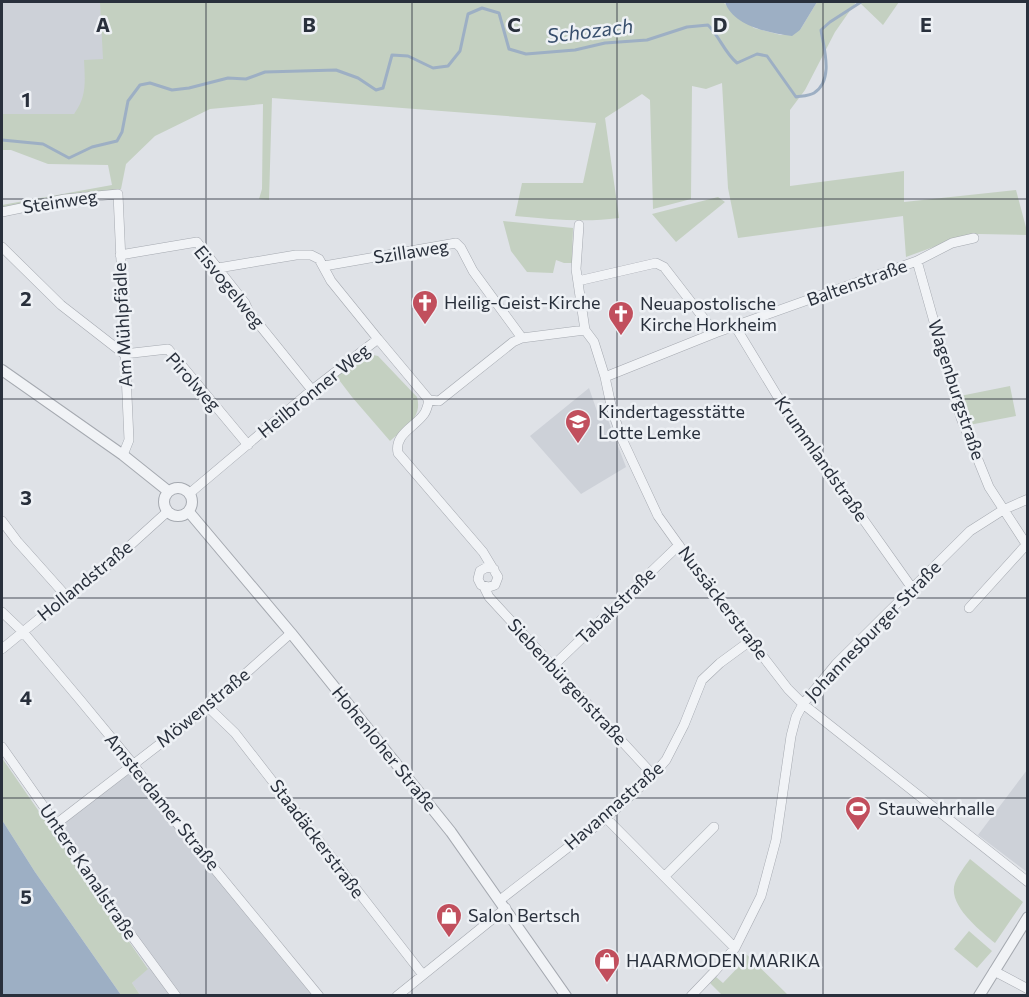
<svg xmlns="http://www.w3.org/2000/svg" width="1029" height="997" viewBox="0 0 1029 997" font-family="Commissioner,sans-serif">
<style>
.built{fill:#cdd1d8}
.green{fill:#c4d0c1}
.water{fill:#9dafc4}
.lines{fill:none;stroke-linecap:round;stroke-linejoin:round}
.stream{stroke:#9dafc4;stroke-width:3}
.minor-casing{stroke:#a5a9b0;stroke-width:10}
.tertiary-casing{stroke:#a5a9b0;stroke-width:12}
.minor{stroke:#f1f3f6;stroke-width:9}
.tertiary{stroke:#f1f3f6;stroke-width:10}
.grid{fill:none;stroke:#29303c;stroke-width:1.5;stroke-opacity:0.55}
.labels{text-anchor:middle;stroke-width:5;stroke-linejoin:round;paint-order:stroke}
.street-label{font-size:18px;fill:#29303c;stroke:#eef1f5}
.poi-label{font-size:18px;fill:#29303c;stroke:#eef1f5;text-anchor:start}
.water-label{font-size:20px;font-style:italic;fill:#374e6c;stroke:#eef1f5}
.grid-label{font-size:20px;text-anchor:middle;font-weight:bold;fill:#29303c;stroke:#eef1f5;stroke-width:5;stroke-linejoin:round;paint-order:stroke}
</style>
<rect width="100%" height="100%" fill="#dfe2e7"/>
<path class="built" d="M2,2H101L111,97L74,114H2Z
M589,388L598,414L605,412L626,467L581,494L530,436Z
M129,769L315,995H140L132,983L148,968L52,830Z
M1027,770V872L978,835Z"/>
<path class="green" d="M81,2H725L724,3L754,28L781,35L800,30L817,2H856L835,32L805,90L790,110V186L904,171V202L1016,190L1028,235L979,234L947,242L906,257L903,216L738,238L728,188L722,83L706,89L692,86L691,199L653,209L650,100L642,94L605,118L619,218C584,223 551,219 515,216L522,183H583L596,123L272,98L269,200L259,199L262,189L263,104L210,109L155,136L126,164L121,189L65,196L2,208V205L112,185L108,165L48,164L11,150H2V114H74C87,97 85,81 84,60L103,59L100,2Z
M859,2H899L883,25Z
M718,197L725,202L676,242L652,214Z
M503,221L573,228L572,263H564L556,260L553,273L527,272L511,251Z
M364,353L378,356L417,397C423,418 404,428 390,441L352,397L336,376Z
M1010,386L1016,416L969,425L960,396Z
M2,758L148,969L132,983L140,995H121L35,872L2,820Z
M970,859L1023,902L995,943C981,931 947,905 955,883C958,875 965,866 970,859Z
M969,931L992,951L977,968L954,949Z
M743,951L788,995H722L710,983L716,977L723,983L743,962L738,956Z"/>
<path class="water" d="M725,2H817L800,30L792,36C769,33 733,26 725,2Z
M2,820L35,872L121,995H2Z"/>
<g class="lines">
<path class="stream" d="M2,140L43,144L69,158L92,147L117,141L122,132L128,101L140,85L150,83L172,90L189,88L228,78L246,79L265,72L336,70L358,78L376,90L383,88L392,55L408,56L433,68L448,66L460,51L468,14L482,8L499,13L509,49L526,54L575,50L605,43L647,40L687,27L708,25C720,37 724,52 737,63L757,54L767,56L796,97C802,96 809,96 814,93C834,80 824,49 821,30L830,22L861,2"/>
<defs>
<path id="minor" d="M2,212L65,199L118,194L129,440L123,455
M579,225L576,269L585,330L594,342L605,377L612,410L622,439L658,516L703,579L788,689L803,704L1028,882
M2,247L61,305L124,354L168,349L248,445
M120,255L197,242L245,303L249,312L312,390
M917,261L961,418L989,487L1028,547
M324,266L456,243L461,248L473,271L522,338
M218,268L296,255H311L319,259L331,281L378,339
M578,281L656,263L664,267L715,333
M735,326L787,412L912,588
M605,377L715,333L917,261L952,243L974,238
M429,400C428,404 427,410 424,414C415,427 394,434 398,453L483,552L498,577L495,585L489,587L481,585L478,579L480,571L487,567L494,569
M190,493L312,390L378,339L429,400L439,401L513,342L522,338L585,330
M2,521L17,541L67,597
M484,587L489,597L653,775
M969,608L1026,545
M2,612L23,632L81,701L133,764L171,816L319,996
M2,649L62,600L104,569L167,512
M553,666L679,545
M208,707L235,733L423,975
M2,747L56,824L82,868L176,996
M606,818L735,948
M56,824L208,707L291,633
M665,876L714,827
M500,900L606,818L653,775L666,760L684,725L702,680L720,663L750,641
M994,971L1028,989
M397,996L506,908
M691,996L714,972L735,948L761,896L776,840L791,736L796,717L803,704L836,664L970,531L1003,510L1028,499"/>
<path id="tertiary" d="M2,370L123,455L168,491
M164 502a14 14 0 1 1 28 0a14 14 0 1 1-28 0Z
M189,512L291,633L451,832L566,996
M979,996L1028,917"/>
</defs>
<use href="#minor" class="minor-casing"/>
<use href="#tertiary" class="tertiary-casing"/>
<use href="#minor" class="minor"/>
<use href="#tertiary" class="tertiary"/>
</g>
<path class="grid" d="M206,2V996M412,2V996M617,2V996M823,2V996M2,199H1028M2,399H1028M2,598H1028M2,798H1028"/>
<defs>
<symbol id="church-pin" viewBox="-11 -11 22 30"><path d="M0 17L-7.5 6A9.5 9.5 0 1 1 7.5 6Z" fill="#c14f5d" stroke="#eef1f5"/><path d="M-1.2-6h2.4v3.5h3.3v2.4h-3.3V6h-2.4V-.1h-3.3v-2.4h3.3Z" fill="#fff"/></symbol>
<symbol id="school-pin" viewBox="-11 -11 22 30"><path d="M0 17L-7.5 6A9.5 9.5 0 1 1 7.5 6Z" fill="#c14f5d" stroke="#eef1f5"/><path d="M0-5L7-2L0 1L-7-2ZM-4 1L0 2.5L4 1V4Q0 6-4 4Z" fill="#fff"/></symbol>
<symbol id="stadium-pin" viewBox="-11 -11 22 30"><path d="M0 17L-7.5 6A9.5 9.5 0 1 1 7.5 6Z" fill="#c14f5d" stroke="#eef1f5"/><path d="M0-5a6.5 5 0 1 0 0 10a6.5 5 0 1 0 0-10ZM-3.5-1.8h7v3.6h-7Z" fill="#fff"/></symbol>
<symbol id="shop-pin" viewBox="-11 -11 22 30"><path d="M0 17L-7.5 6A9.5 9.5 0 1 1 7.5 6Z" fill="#c14f5d" stroke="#eef1f5"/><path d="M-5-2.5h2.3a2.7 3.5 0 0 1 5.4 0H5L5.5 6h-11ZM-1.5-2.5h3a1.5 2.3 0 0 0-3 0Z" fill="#fff"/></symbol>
</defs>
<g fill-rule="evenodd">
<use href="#church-pin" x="410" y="288" width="30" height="40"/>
<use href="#church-pin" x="606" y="299" width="30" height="40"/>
<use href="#school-pin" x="563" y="407" width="30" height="40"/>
<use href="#stadium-pin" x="843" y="794" width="30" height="40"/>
<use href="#shop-pin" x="434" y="901" width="30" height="40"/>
<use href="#shop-pin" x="592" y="946" width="30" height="40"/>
</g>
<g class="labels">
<g class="street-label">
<text transform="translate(60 202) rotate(-9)" y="6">Steinweg</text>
<text transform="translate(411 252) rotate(-9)" y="6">Szillaweg</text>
<text transform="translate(857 283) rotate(-20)" y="6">Baltenstraße</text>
<text transform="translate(229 287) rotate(51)" y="6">Eisvogelweg</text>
<text transform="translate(123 325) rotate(-93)" y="6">Am Mühlpfädle</text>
<text transform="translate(193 382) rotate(48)" y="6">Pirolweg</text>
<text transform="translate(956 390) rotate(72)" y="6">Wagenburgstraße</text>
<text transform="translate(314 391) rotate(-39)" y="6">Heilbronner Weg</text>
<text transform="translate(821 459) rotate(55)" y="6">Krummlandstraße</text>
<text transform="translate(85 581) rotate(-39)" y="6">Hollandstraße</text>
<text transform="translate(723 603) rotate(53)" y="6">Nussäckerstraße</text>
<text transform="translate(616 606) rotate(-44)" y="6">Tabakstraße</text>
<text transform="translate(873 631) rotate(-46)" y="6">Johannesburger Straße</text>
<text transform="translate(567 682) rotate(47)" y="6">Siebenbürgenstraße</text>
<text transform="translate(203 708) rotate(-39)" y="6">Möwenstraße</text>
<text transform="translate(384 749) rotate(51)" y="6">Hohenloher Straße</text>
<text transform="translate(162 802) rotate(51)" y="6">Amsterdamer Straße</text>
<text transform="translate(614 806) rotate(-41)" y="6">Havannastraße</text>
<text transform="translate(317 839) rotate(53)" y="6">Staadäckerstraße</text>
<text transform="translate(88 872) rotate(56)" y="6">Untere Kanalstraße</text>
</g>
<g class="poi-label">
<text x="444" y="309">Heilig-Geist-Kirche</text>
<text x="640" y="310">Neuapostolische<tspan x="640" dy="21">Kirche Horkheim</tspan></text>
<text x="598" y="418">Kindertagesstätte<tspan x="598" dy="21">Lotte Lemke</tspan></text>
<text x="878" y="815">Stauwehrhalle</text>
<text x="468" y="922">Salon Bertsch</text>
<text x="626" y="967">HAARMODEN MARIKA</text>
</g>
<g class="water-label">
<text transform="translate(590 31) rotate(-7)" y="7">Schozach</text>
</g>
</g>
<g class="grid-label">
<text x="103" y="32">A</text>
<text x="309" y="32">B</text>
<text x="514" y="32">C</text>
<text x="720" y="32">D</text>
<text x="926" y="32">E</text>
<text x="26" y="107">1</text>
<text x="26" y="306">2</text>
<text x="26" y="505">3</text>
<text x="26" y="705">4</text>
<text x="26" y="904">5</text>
</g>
<rect width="1029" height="997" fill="none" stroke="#29303c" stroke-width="6"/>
</svg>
